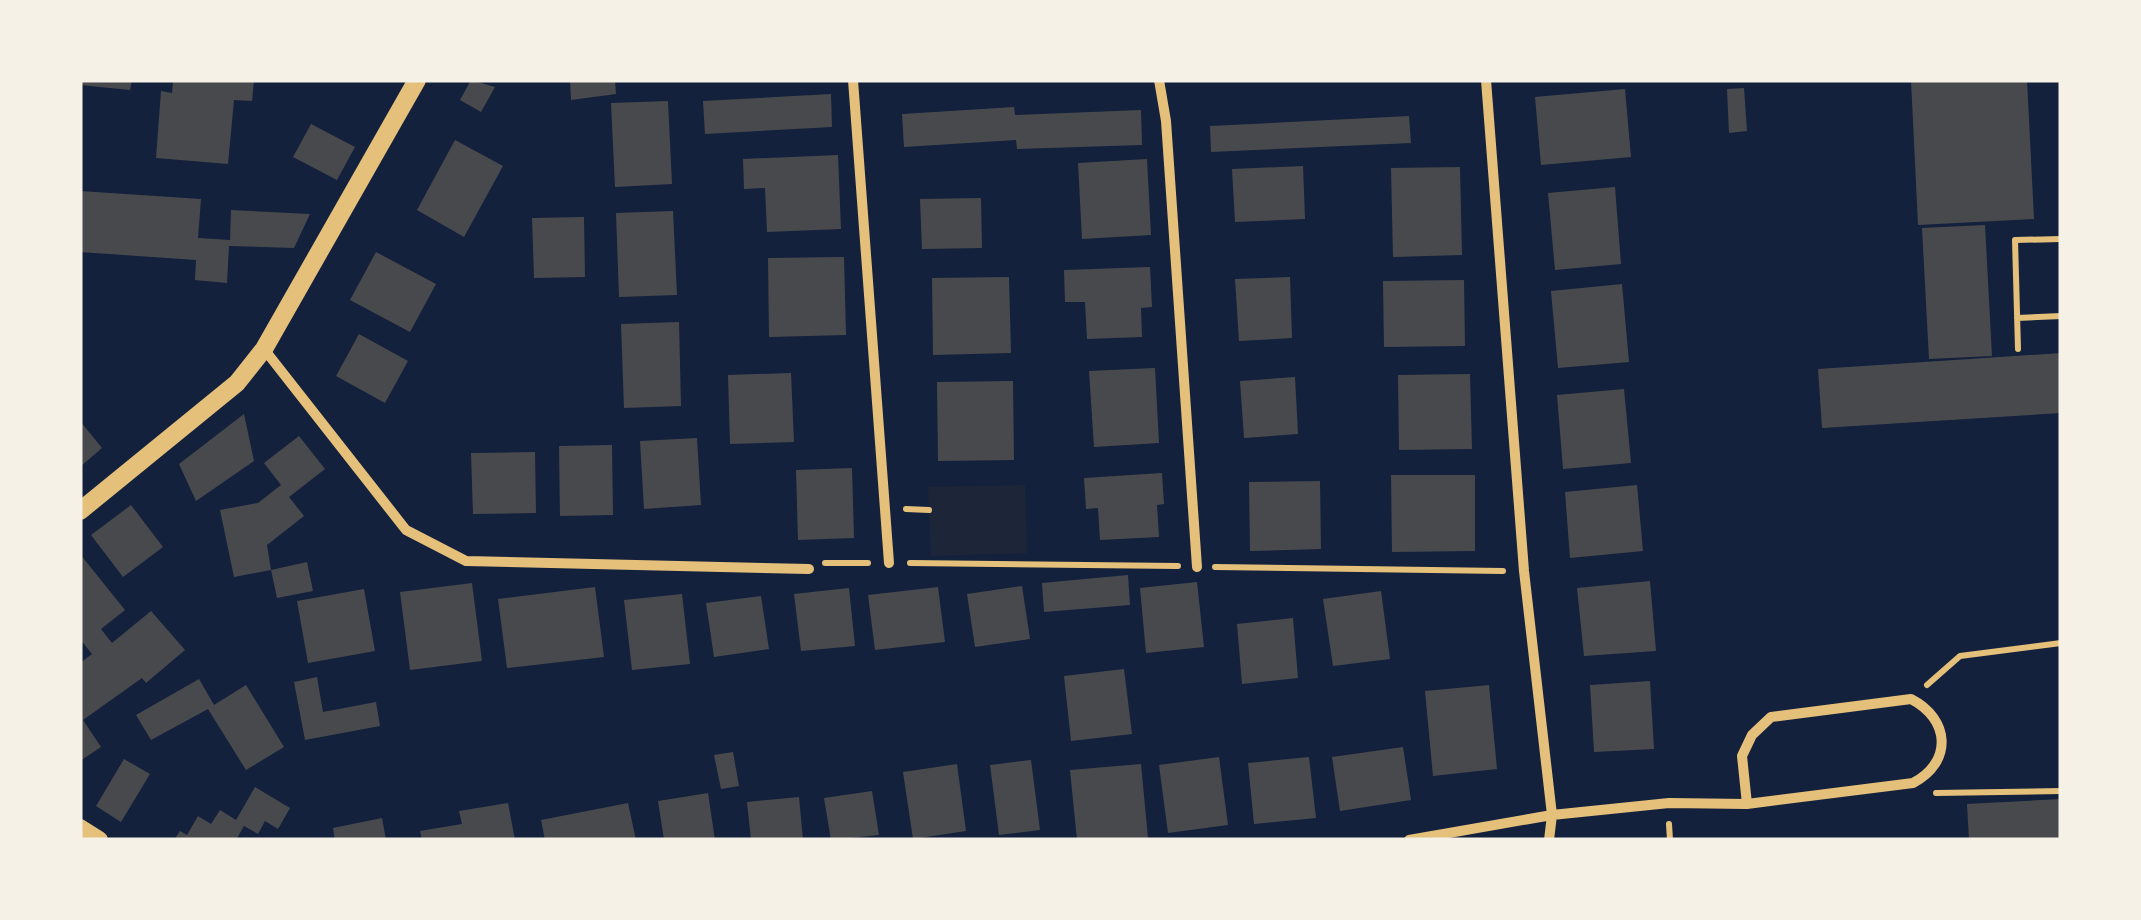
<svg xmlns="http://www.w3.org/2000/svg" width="2141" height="920" viewBox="0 0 2141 920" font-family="'Alegreya Sans',sans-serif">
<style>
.green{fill:#1d2539}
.building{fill:#48494c}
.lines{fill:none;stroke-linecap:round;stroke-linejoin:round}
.path{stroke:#e5c07b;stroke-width:6}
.minor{stroke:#e5c07b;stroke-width:10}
.tertiary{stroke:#e5c07b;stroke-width:18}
</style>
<rect width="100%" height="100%" fill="#14213d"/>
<path class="green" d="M1025,485L1027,553L931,556L928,487Z"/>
<path class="building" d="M80,80H132L130,90L80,85Z
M173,80H254L252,101L234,100L228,164L156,158L161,91L172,93Z
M471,80L495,87L481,112L460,100Z
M570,80H615L616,94L571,100Z
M1911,80H2027L2034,219L1918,225Z
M1744,88L1747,131L1729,133L1727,89Z
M1625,89L1631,157L1541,165L1535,97Z
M831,94L832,127L705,134L703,101Z
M668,101L672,184L615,187L611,103Z
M1014,107L1015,115L1141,110L1142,145L1017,149L1016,140L904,147L902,114Z
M1409,116L1411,143L1211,152L1210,126Z
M311,124L355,147L337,180L293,157Z
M455,140L503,166L464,237L417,210Z
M838,155L841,229L767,232L765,188L744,189L743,159Z
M1147,159L1151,235L1082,239L1078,163Z
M1303,166L1305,219L1235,222L1232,169Z
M1460,167L1462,255L1393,257L1391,168Z
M1615,187L1621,264L1555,270L1548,193Z
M80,191L201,199L198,238L230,240L231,210L310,214L294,248L229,246L227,283L195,280L196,260L80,252Z
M981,198L982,248L922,249L920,199Z
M673,211L677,295L619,297L616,213Z
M584,217L585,277L534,278L532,218Z
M1985,225L1992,356L1929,359L1922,228Z
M376,252L436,284L410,332L350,300Z
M844,257L846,335L769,337L768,258Z
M1150,267L1152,307L1141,308L1142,337L1087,339L1085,302H1065L1064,270Z
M1009,277L1011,353L933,355L932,278Z
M1290,277L1292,338L1239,341L1235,279Z
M1464,280L1465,346L1384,347L1383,281Z
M1622,284L1629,362L1558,368L1551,291Z
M679,322L681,406L624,408L621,324Z
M359,334L408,361L385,403L336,376Z
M2061,353V413L1822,428L1818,369Z
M1155,368L1159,443L1094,447L1089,371Z
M791,373L794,442L730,444L728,375Z
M1470,374L1472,449L1399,450L1398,375Z
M1295,377L1298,434L1244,438L1240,381Z
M1013,381L1014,460L938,461L937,382Z
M1624,389L1631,463L1563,469L1557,395Z
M244,414L254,461L196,501L179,464Z
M80,421L102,448L80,467Z
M299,436L325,469L289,497L304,516L267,545L271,570L234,577L220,510L258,503L281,485L264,463Z
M697,438L701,505L644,509L640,441Z
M612,445L613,515L560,516L559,446Z
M535,452L536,513L473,514L471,453Z
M852,468L854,538L798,540L796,470Z
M1162,473L1164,504L1157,505L1159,537L1100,540L1098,508L1086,509L1084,478Z
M1391,475H1475V551L1392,552Z
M1320,481L1321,549L1250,551L1249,482Z
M1637,485L1643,551L1570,558L1565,492Z
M131,505L163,547L123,577L91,535Z
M80,554L125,610L101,629L112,643L151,611L185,650L146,683L142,678L83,720L101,747L80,761V663L92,654L80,639Z
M307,562L313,591L277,598L271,570Z
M1128,575L1130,605L1044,612L1042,583Z
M1650,581L1656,651L1584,656L1577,588Z
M1197,582L1204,647L1146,653L1140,588Z
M472,583L482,661L410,670L400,592Z
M1022,586L1030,639L975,647L967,594Z
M595,587L604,657L507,668L498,599Z
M938,587L945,642L875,650L868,595Z
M849,588L855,646L801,651L794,594Z
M364,589L375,651L308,663L297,601Z
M1381,591L1390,659L1333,666L1323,599Z
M682,594L690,664L632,670L624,600Z
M761,596L769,649L714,657L706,603Z
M1293,618L1298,678L1242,684L1237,624Z
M1124,669L1132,734L1071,741L1064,676Z
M317,677L323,712L376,702L380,726L305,740L294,682Z
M199,679L214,705L246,685L284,747L246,770L208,709L151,740L136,715Z
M1650,681L1654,749L1594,752L1590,685Z
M1489,685L1497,769L1433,776L1425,691Z
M1403,747L1411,800L1340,811L1332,757Z
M733,752L739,786L721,789L714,755Z
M1219,757L1228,825L1168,833L1159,765Z
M1309,757L1316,818L1254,824L1248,763Z
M124,759L150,774L121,822L96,806Z
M1031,760L1040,830L999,835L990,765Z
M957,764L966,831L913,839L903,772Z
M1141,764L1148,838L1077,840L1070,770Z
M255,787L290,808L278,829L265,821L258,834L244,826L236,840H174L180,831L187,835L198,816L211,824L220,810L236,820Z
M872,791L879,835L831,840L824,798Z
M708,793L715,840H664L658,801Z
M799,797L803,840H751L747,802Z
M2061,799V840H1969L1967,804Z
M508,803L515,840H422L420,831L462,824L459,811Z
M628,803L636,840H545L541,820Z
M382,818L386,840H335L333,828Z"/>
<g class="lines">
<path class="path" d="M2017,318L2061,316
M2018,349L2015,240L2061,239
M906,509L929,510
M825,563H868
M910,563L1178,566
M1215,567L1503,571
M1927,685L1960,656L2061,643
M1936,793L2061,791
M1669,824L1670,840"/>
<path class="minor" d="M853,80L889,563
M1159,80L1166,121L1197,567
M1486,80L1524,571L1552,815L1549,840
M264,349L406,530L466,561L809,569
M1409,840L1552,815L1669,803L1747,804L1913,783C1953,762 1950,719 1911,699L1771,717L1752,735L1742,756L1747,804"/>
<path class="tertiary" d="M80,511L237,383L264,349L417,80
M80,828L99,840"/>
</g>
<rect width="2141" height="920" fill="none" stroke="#f6f1e7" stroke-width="165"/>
</svg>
